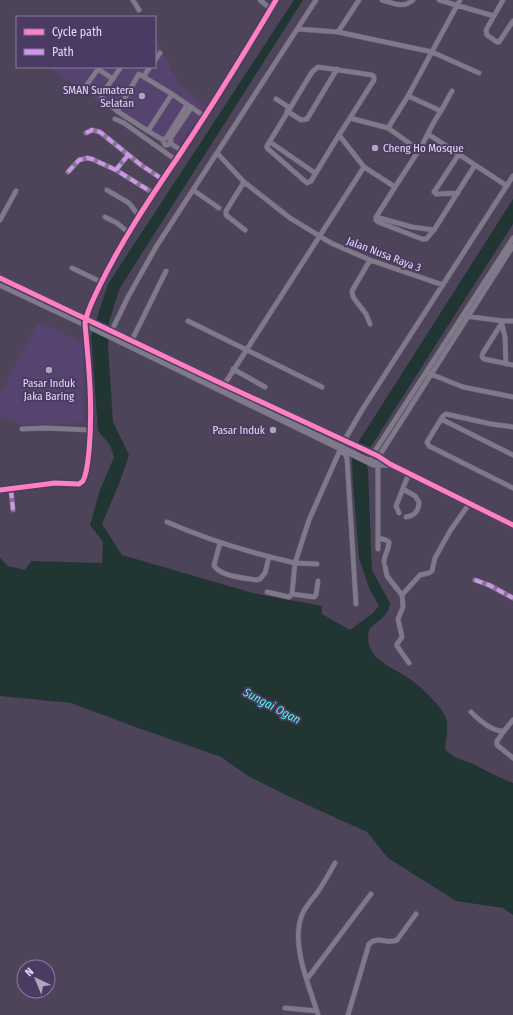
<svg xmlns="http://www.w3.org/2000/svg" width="513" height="1015" viewBox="0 0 513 1015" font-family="'Fira Sans Condensed',sans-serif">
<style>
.built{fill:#564370}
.water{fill:#213533}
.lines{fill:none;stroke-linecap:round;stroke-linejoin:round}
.street-casing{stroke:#6a6175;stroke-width:5.5}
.secondary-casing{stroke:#6a6175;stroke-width:8}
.street{stroke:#7f7989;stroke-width:4.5}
.secondary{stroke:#7f7989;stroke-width:7}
.quiet{stroke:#d193ec;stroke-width:4;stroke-dasharray:8 4;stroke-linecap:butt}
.cycleway-casing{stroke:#4b3b63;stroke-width:8}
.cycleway{stroke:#ff80c0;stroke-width:5}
.poi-dot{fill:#aea6bd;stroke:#4b3b63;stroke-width:1.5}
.labels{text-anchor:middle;stroke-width:4;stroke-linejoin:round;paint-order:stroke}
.poi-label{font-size:11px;fill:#e3daf3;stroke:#4b3b63;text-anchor:end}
.street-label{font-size:11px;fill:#e3daf3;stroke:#4b3b63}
.water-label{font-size:12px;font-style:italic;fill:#4ffbe3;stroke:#4b3b63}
</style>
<rect width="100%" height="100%" fill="#4d445a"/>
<path class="built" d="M155,37L180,86L207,107L174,152L48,67H155Z
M38,322L84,343L83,423L23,425L0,416V396Z"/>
<path class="water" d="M294,0H303L120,288L109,322L108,346L113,422L129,455L119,484L102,524L122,555L253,593L322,606V614L350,630L373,613L379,606L369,588L359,558L353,483L352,457L359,441L513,199V224L370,448L365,459L368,470L372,570L390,603C389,617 377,620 369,630C363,660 392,666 411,680C422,687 444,709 447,721C448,729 446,741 445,749C455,760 463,759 475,765C488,772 500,778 513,783V915L503,908L456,901L388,858L367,832L288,796L248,776L221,757L141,729L71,703L0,696V558L8,566L25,570L31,561L102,563L103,542L90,525L100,490L114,457L110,445L98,431L91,336L108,284Z"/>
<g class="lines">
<defs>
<path id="street" d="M133,0L139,10
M260,0L271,9
M382,0C393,3 403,9 413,0
M439,0L494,16
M503,0L486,30L487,35L497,42H499L513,21
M298,29L338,32L432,52L479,73
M338,32L359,0
M155,60L160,53
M121,67L102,94V98L117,111L148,131
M144,76L150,67
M86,86L98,69L113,79
M408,96L441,111C432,123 427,137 419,150
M276,99L290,108
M117,111L139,74L172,94
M287,111L301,120L307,119L337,69
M441,111L452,91
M115,119L124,123L176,160
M86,133L92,130L100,132L141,165L162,179
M428,134L507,186
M339,135L311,181L307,183L267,148V146L312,72L318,67L372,75L374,77V80L350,118
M167,137L187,105
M170,139L191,108
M163,140L167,137L170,139L171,141L168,145H165L163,140L148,131L172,94L204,116
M270,142L315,173
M170,143L182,151
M217,153L244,182L290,218L331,243L370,260L443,285
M128,155L116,170L153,193
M364,167L395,187L419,150L388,128
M68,172L79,160L87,158L92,159L116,170
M244,182L226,211V215L245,230
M395,187L378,214L376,217V220L378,222L422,239H426L434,230L475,165
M107,190L129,203L139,216
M193,190L219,208
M458,193L436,194L434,192L459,154
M105,217L117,223L129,233
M376,217L412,227L434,230
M0,220L16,191
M370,260L352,291L353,297L366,314L370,324
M72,268L101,282
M465,316L503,321H513
M188,321L322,387
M503,321L483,353L482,357L484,359L513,365
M502,324L505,337L506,364
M112,330L128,297L156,247L316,0
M132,340L166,271
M233,369L265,387
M428,373L463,387L513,397
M224,385L364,167L339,135L350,118L388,128L408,96L460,0
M441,419L513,455
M513,427L491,424L446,414L443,416L427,442L429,446L513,488
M22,429L45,428L91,430
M344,441L362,410L513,176
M340,451L345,454L347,458L356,604
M370,461L373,454L513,238
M374,464L513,246
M403,489L415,496L419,502C419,510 415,516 406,517
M0,490L55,483L79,484L83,481C87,473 88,461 89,451C93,408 89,367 85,324C86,312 94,298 99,287C121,242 148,201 176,160C211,108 244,54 276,0
M11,490L13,510
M399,513L396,506L409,473
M167,522C208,540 251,553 295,563L309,520L341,448
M378,538L386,540L389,542C389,550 384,555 384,562
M220,543L214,565C218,576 245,578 256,580L260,579L265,573L269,557
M378,549V464
M385,566L387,576L402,595L420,575L429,573L432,571L435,558L450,531L469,504
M475,580L489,585L513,598
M267,592L289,597L292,594L314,597L316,595L318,581
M292,594L295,563L317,564
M402,595L403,607L398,619L402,637L397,644V646L409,663
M471,712C479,720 492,732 504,731L513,720
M504,731L497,741V745L513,758
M307,979L371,894
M285,1008L317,1011
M318,1015C310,987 290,944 302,915C305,906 314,898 319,890C325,881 330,872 335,863
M348,1015L369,944C378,935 387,945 397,940L416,914"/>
<path id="secondary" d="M0,278L214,380L378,456L390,464L513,525
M0,284L92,327L341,448L374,464H390"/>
</defs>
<use href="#street" class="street-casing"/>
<use href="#secondary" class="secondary-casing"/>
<use href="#street" class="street"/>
<use href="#secondary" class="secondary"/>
<path class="quiet" d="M86,133L92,130L100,132L141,165L162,179
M128,155L116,170L153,193
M68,172L79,160L87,158L92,159L116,170
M11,490L13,510
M475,580L489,585L513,598"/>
<defs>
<path id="cycleway" d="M0,278L214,380L378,456L390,464L513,525
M0,490L55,483L79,484L83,481C87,473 88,461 89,451C93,408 89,367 85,324C86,312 94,298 99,287C121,242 148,201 176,160C211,108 244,54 276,0"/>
</defs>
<use href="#cycleway" class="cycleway-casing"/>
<use href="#cycleway" class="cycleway"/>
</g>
<g class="poi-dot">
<circle cx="142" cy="96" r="4"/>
<circle cx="375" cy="148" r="4"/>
<circle cx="49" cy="370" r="4"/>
<circle cx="273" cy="430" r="4"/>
</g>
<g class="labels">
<g class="poi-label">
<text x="134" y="94">SMAN Sumatera<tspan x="134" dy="13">Selatan</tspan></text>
<text x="383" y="152" text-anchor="start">Cheng Ho Mosque</text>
<text x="49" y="387" text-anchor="middle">Pasar Induk<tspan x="49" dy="13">Jaka Baring</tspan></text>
<text x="265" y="434">Pasar Induk</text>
</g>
<g class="street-label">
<text transform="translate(384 254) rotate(21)" y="4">Jalan Nusa Raya 3</text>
</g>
<g class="water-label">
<text transform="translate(272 706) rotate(28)" y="4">Sungai Ogan</text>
</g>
</g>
<rect x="16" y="16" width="140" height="52" fill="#4b3b63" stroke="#887b9d"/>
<rect x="24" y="29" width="20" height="6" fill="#ff80c0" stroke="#887b9d"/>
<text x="52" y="36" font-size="12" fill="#e3daf3">Cycle path</text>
<rect x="24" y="49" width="20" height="6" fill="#d193ec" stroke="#887b9d"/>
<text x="52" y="56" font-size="12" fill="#e3daf3">Path</text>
<g transform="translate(36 979) rotate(316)"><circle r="19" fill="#4b3b63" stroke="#887b9d"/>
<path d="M0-3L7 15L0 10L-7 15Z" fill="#aea6bd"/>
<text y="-6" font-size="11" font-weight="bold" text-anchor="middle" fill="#e3daf3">N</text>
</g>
</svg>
